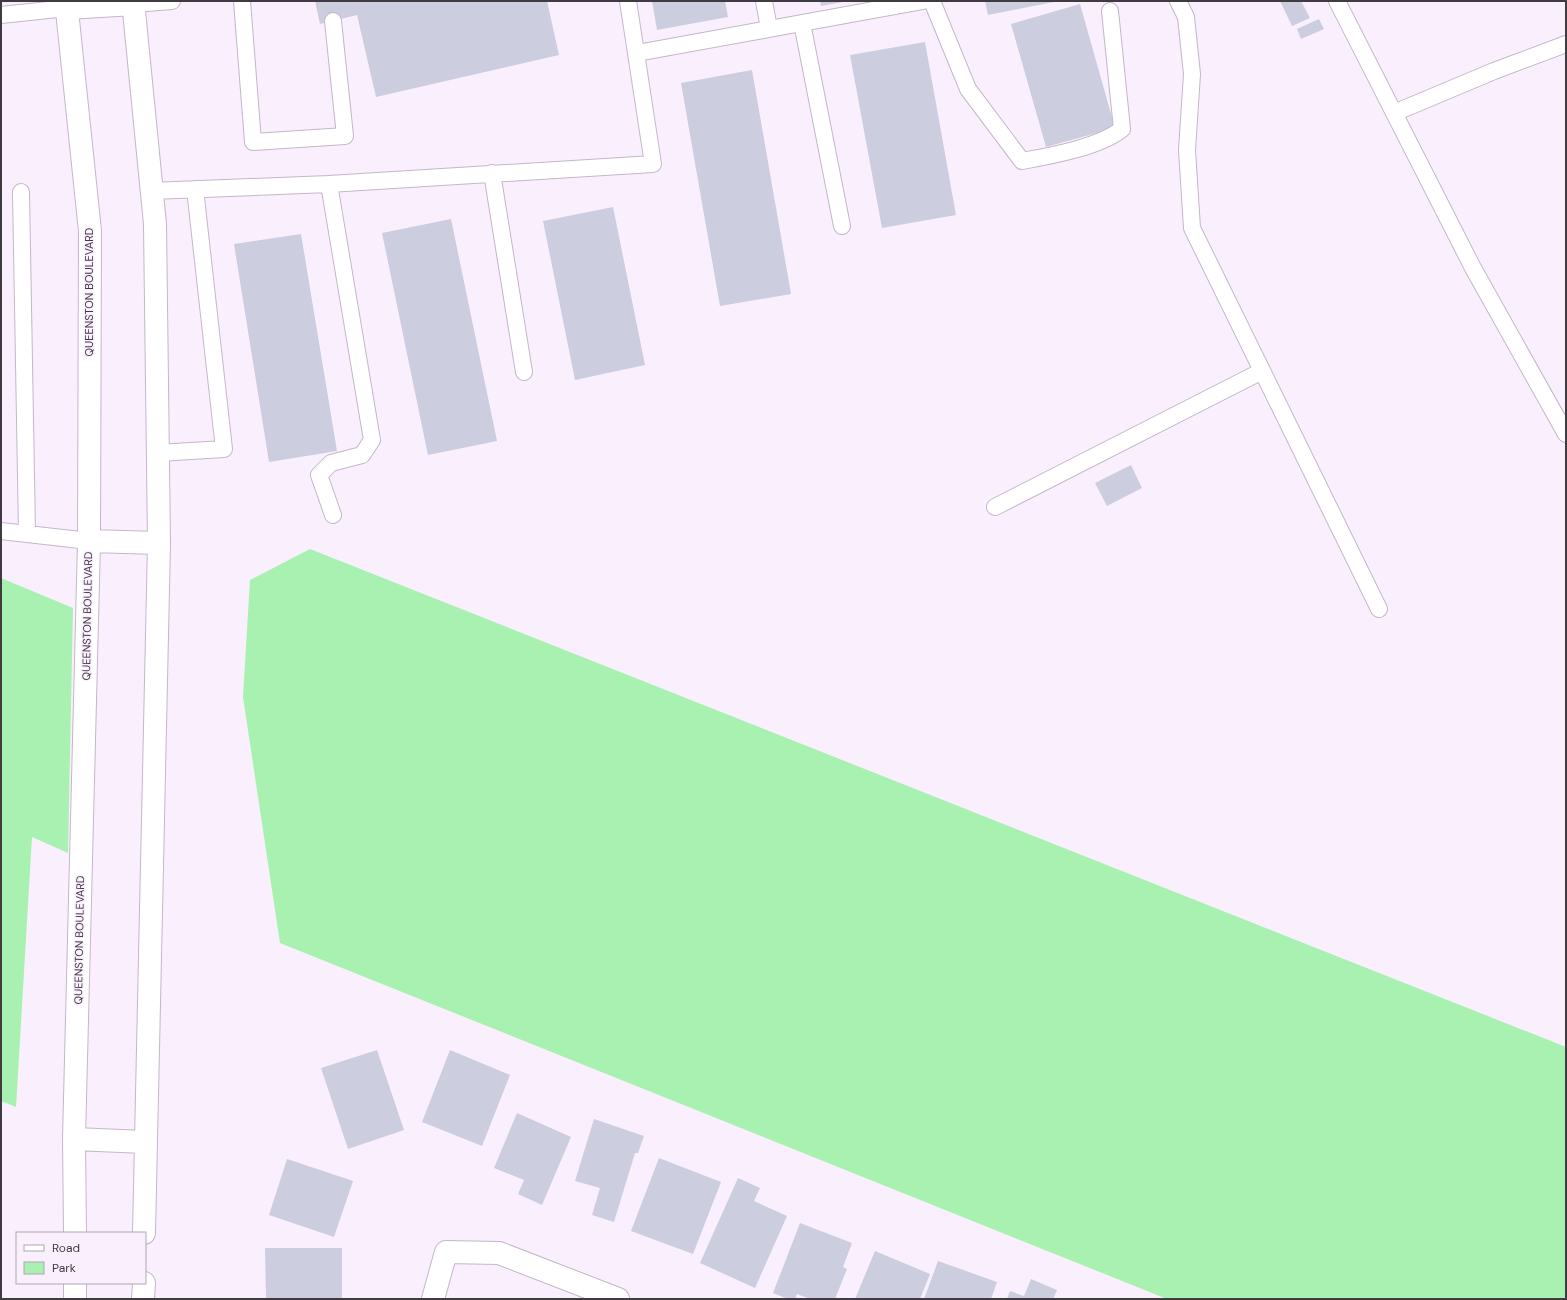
<svg xmlns="http://www.w3.org/2000/svg" width="1567" height="1300" viewBox="0 0 1567 1300" font-family="'DM Sans',sans-serif">
<style>
.green{fill:#a8f1b0}
.building{fill:#cdcde0}
.lines{fill:none;stroke-linecap:round;stroke-linejoin:round}
.lane-casing{stroke:#c4b7c8;stroke-width:18}
.street-casing{stroke:#c4b7c8;stroke-width:24}
.secondary-casing{stroke:#c4b7c8;stroke-width:24}
.lane{stroke:#fff;stroke-width:16}
.street{stroke:#fff;stroke-width:22}
.secondary{stroke:#fff;stroke-width:22}
.labels{text-anchor:middle;stroke-width:3;stroke-linejoin:round;paint-order:stroke}
.street-label{font-size:11px;fill:#403a41;stroke:#faeffd}
</style>
<rect width="100%" height="100%" fill="#faeffd"/>
<path class="green" d="M310,549L1566,1047V1299H1167L280,943L243,697L250,580Z
M1,578L73,608L68,853L32,837L16,1107L1,1101Z"/>
<path class="building" d="M315,1H547L559,55L376,97L357,15L320,24Z
M652,1H725L728,17L657,30Z
M820,1H843V2L821,6Z
M985,1H1054V2L988,15Z
M1280,1H1301L1310,18L1292,26Z
M1080,4L1115,128L1046,147L1011,24Z
M1319,19L1324,29L1301,39L1297,29Z
M925,42L956,215L882,228L850,55Z
M752,70L791,294L720,306L681,83Z
M613,207L645,365L575,380L543,221Z
M451,219L497,441L428,455L382,233Z
M301,234L337,451L269,462L234,244Z
M1131,465L1142,488L1107,506L1095,483Z
M377,1050L404,1130L348,1149L321,1068Z
M450,1050L510,1075L482,1146L422,1122Z
M517,1113L571,1137L542,1205L518,1194L524,1180L494,1168Z
M594,1119L644,1136L638,1153H635L614,1222L592,1215L600,1188L575,1181Z
M659,1158L721,1182L693,1254L631,1231Z
M287,1159L353,1181L334,1237L269,1215Z
M738,1178L760,1188L754,1201L787,1216L755,1288L700,1263Z
M800,1223L852,1243L843,1267L847,1269L835,1299H810L797,1294L795,1299H788L773,1293Z
M265,1248H342V1299H266Z
M875,1251L930,1274L920,1299H855Z
M938,1261L997,1282L991,1299H924Z
M1031,1279L1057,1290L1053,1299H1007L1010,1291L1024,1296Z"/>
<g class="lines">
<defs>
<path id="lane" d="M242,1L253,142L345,136L333,21
M932,1L968,89L1022,161C1050,156 1100,147 1122,129L1110,11
M1178,1L1186,17L1192,74L1187,150L1192,228L1379,609
M1337,1L1473,268L1566,434
M134,4L172,1
M1,15L67,8
M802,23L842,226
M769,29L923,1
M637,53L769,29L764,1
M1394,113L1494,71L1566,44
M492,173L524,372
M329,184L372,440L362,455L331,463L319,475L333,515
M151,191L329,184L653,164L628,1
M21,192L27,533
M158,453L224,449L195,189
M995,507L1262,371
M1,531L89,541"/>
<path id="street" d="M433,1299L446,1252L499,1253L618,1299"/>
<path id="secondary" d="M66,1L90,231L89,541L74,1139L75,1233
M133,1L155,224L159,543L144,1233
M67,8L134,4
M89,541L159,543
M74,1139L145,1142
M75,1283V1299
M143,1299L144,1283"/>
</defs>
<use href="#lane" class="lane-casing"/>
<use href="#street" class="street-casing"/>
<use href="#secondary" class="secondary-casing"/>
<use href="#lane" class="lane"/>
<use href="#street" class="street"/>
<use href="#secondary" class="secondary"/>
</g>
<g class="labels">
<g class="street-label">
<text transform="translate(89 292) rotate(-90)" y="4">QUEENSTON BOULEVARD</text>
<text transform="translate(87 616) rotate(-89)" y="4">QUEENSTON BOULEVARD</text>
<text transform="translate(79 940) rotate(-89)" y="4">QUEENSTON BOULEVARD</text>
</g>
</g>
<rect width="1567" height="1300" fill="none" stroke="#403a41" stroke-width="4"/>
<rect x="16" y="1232" width="130" height="52" fill="#faeffd" stroke="#b0a7b2"/>
<rect x="24" y="1245" width="20" height="6" fill="#ffffff" stroke="#b0a7b2"/>
<text x="52" y="1252" font-size="12" fill="#403a41">Road</text>
<rect x="24" y="1262" width="20" height="12" fill="#a8f1b0" stroke="#b0a7b2"/>
<text x="52" y="1272" font-size="12" fill="#403a41">Park</text>
</svg>
